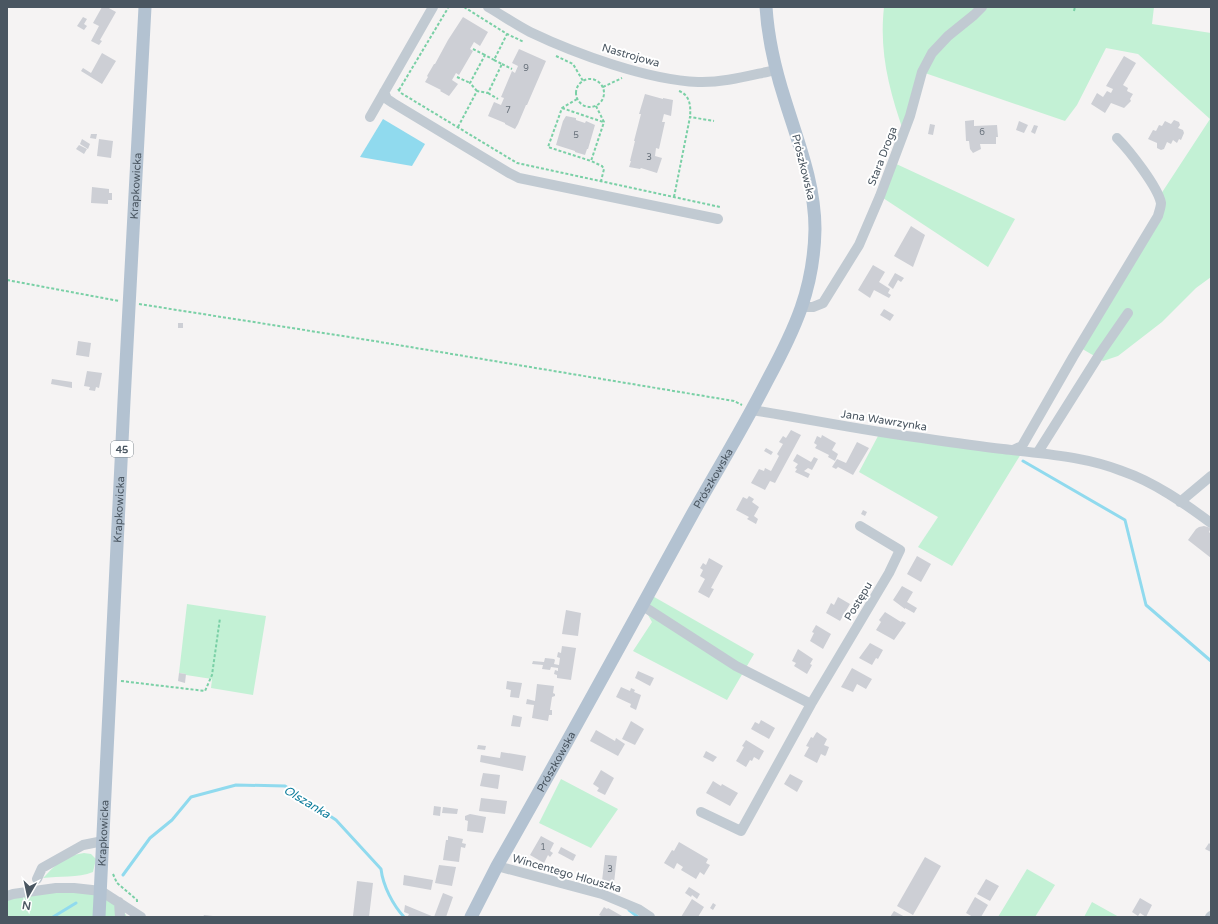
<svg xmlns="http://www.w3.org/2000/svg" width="1218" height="924" viewBox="0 0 1218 924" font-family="'Varela Round',sans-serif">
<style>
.green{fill:#c3f1d5}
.water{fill:#90daee}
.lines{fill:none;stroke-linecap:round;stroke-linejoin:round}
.stream{stroke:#90daee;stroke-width:3}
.building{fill:#cdcfd5}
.path{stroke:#7ad0a6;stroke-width:2;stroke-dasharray:3 2;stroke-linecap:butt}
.minor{stroke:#c1cad2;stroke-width:10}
.major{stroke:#b3c2d1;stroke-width:13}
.labels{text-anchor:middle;stroke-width:4;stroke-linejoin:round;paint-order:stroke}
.number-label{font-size:9px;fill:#6b747e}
.shield{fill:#fff;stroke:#808990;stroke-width:1}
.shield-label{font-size:10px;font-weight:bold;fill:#4a5661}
.street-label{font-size:11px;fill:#4a5661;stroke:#fff}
.water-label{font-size:12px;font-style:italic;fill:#0c7c9b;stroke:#fff}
</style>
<rect width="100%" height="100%" fill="#f5f3f3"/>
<path class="green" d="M884,7H1154L1152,24L1211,33V277L1196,288L1162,322L1118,356L1103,361L1079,347L1158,216L1159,197L1210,119L1138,54L1106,48L1077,105L1065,121L922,72L904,133C889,90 879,52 884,7Z
M892,162L1015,219L988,267L880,196Z
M878,436L1021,454L952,566L918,547L938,517L859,472Z
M649,594L754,654L727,700L633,651L652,622L643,606Z
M187,604L266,616L253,695L211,688L212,679L186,675V674L179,673Z
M561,779L618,809L591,848L539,823Z
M84,853L91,854L96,859L93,872C78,878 59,876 43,878C59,862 61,857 84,853Z
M1027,869L1055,885L1035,917H998Z
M74,888L119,902L127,917H7V896Z
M1092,902L1119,917H1084Z"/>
<path class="water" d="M383,119L425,144L412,166L360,157Z"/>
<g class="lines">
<path class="stream" d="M1023,461L1125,520L1146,605L1211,661
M123,875L150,838L172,820L191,797L236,785L285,786L336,820L381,869C383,886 393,905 404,917
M629,910L638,917
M53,917L76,903"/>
</g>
<path class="building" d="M102,7H107L116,12L100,40L102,41L99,45L91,41L99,26L93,23Z
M83,17L87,19L84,24L87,26L84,30L77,26Z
M463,17L488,32L480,46L474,42L470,49L473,51L459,75L456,73L452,80L458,84L449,96L440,91L441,90L425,82L428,77L427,76L434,64H435L448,40Z
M519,49L546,61L527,105H526L518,124L515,129L505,124V123L488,116L494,102L501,105L504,98L501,97L512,71L515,73L518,66L512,63Z
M102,53L116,61L102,84L81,71L83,68L91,73Z
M1124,56L1136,63L1123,85L1128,88L1127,91L1133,94L1130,99L1131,101L1124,108L1111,103L1105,113L1091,104L1097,93L1103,97L1107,91L1111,93L1113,89L1106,86Z
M645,94L663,99V98L673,100L671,116L664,114L662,122H665L659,149L656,148L655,156L662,158L657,173L641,168L640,169L629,167L631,161H630L635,141H634L641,114H639Z
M566,116L576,118V120L585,123L586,121L595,125L588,149H587L585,155L575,152V151L556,145L563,121Z
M974,120V126L997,125L998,137H996V144H980L981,149L973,153L970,149L969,141H966L965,121Z
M1174,120L1179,122L1180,125L1178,128L1183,130L1184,133L1181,140L1179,139L1177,143L1173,140L1171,144L1167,142L1164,149L1161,150L1157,148V143L1148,139L1153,130L1156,131L1159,125L1162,126L1165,121L1171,124Z
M1019,121L1028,125L1024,133L1016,130Z
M930,124L935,125L933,135L928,134Z
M1034,125L1038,126L1035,134L1031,132Z
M91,134H97L96,139L90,138Z
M82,139L90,144L88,149L80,144Z
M99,139L113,141L111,158L97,156Z
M79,145L87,149L84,154L76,149Z
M92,187L109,189V193H112V200H108V204L91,203Z
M911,226L925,235L913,267L894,256Z
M873,265L885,272L879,282L890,289L888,293L891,295L889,298L874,290L870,298L858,290Z
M895,273L904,278L901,282L898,280L893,289L888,285Z
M884,309L894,315L890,321L880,315Z
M178,323H183V328H178Z
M78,341L91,343L89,357L76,355Z
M87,371L102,373L99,388L96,387L95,391L89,390L90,387L84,386Z
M52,379L72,382V388L51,384Z
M791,430L801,435L775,483L770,481L765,490L751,483L759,469L764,471L765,468L771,471L779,456L777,454L783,444L779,442L783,436L786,438Z
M822,435L836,443L832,450L838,454L835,461L828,457L829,455L815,448L817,445L814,443L817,436L821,438Z
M857,442L869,448L853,475L838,467L836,469L832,467L837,459L846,463Z
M766,448L773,452L771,455L764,451Z
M797,454L811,462L814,457L818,459L812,470L808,468L804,471L810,474L808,478L795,472L797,469L795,468L798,464L793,461Z
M749,496L754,499L752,502L759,507L754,516L758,519L756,524L747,519L749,517L736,510L743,497L747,499Z
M863,510L867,512L865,516L861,514Z
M1204,526L1211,528L1209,532L1211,534V558L1188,540L1196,529L1199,527Z
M917,556L931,564L921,582L907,574Z
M709,558L723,566L711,588L714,589L709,598L698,592L705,579L700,576L703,570L700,568L703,563L706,565Z
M902,586L913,592L907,602L917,608L914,613L905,608V609L893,600Z
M838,597L850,604L840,621L826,613L831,603L834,605Z
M566,610L581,613L578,636L562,634Z
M885,612L901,622L902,621L906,623L894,640L876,630L881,622L879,620Z
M816,625L831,634L823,649L810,641L814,633L812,632Z
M870,643L883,650L878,659L876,658L872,665L859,658Z
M562,646L576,648L571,680L557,678V675L554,674L555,670L558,671V668L551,667L550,670L542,669L543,665L532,664L533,661L544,662L545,658L554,659L555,660L554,664L559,665L560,658L557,657L558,652L561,653Z
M798,649L813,659L810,664L812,665L807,674L794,666L796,663L792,661Z
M852,668L872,679L866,689L857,684L853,692L841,687Z
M638,671L654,678L650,686L635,678Z
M179,673L186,674L185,683L178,681Z
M507,681L522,683L519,698L510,697L511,690L506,689Z
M537,684L554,686L553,693L555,694V696L552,697L550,710H552V715H549L548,721L532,718L534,705L526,704L527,699L535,701Z
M621,687L630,691L631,688L635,690L634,692L641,695L636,710L630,707L631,704L616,697Z
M513,715L522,717L520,727L511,726Z
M761,720L775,728L769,739L751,729L755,722L759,724Z
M631,721L644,729L635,745L622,739Z
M596,730L615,741L616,738L625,744L618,756L590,741Z
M817,732L827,739L824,745L829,747L826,755L825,756L821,754L817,763L804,756L809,747L806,746L811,737L813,738L816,733Z
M746,740L764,751L759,760L754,757L752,761L750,760L746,767L736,761L744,747L742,746Z
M478,745L486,746L485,750L477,749Z
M706,751L717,757L713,762L703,757Z
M501,752L526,756L523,771L480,762L481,755L500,758Z
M601,770L614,778L605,795L597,791L599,788L593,784Z
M483,773L500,775L498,789L480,786Z
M790,774L803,781L797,792L784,784Z
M713,781L721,786L722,784L738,793L730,806L706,793Z
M481,798L507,801L505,814L479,811Z
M434,806L441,807L440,816L433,815Z
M443,807L458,809L457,814L442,813Z
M470,814L486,817L483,833L467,831L468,821L465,820V816Z
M448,836L463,839L462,843L466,844L465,848L461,847L459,862L443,860L446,840H448Z
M541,836L554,843L550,851L553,853L550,857L548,855L544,863L530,855Z
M679,842L708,859L706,863L710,865L704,875L700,872L696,879L681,870L683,867L677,863L674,869L664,863L672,850L674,851Z
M1209,843L1211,845V852L1205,849Z
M561,847L576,855L573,861L558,853Z
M605,855L617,856L614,883L602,881Z
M925,857L941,866L913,915L897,906Z
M439,865L456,867L452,886L435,883Z
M404,875L433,880L431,890L403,885Z
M986,879L999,886L990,901L977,894Z
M357,881L373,883L369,917L353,916Z
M689,887L700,894L697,899L692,895L691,897L685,893Z
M443,893L453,897L446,917H410L408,916L409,914L404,912L405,905L434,917Z
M975,897L988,905L981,917H973L966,913Z
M1140,898L1152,905L1146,917L1140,913L1138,916L1132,912Z
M692,899L704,907L698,917H681Z
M713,903L716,905L713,910L710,908Z
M604,907L607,909L608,908L622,916L621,917H603L599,915Z
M894,911L905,917H890Z
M204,915L213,916V917H203Z"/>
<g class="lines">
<path class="path" d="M464,7L507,34L524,42
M1074,11L1075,7
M473,49L485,55
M556,56L573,64L583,81
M502,64L512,69
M457,77L470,83
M576 93a14 14 0 1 1 28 0a14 14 0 1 1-28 0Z
M603,87L622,78
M398,89L401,93L517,163L720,207
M399,90L448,8
M477,91L470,83L485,55L494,60
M679,91C690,95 691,106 690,117
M488,93L498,99
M577,99L562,108L548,147L591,161
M596,106L604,122L591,161L602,166L604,169L601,181
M562,108L603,122
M458,127L477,91L488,93L502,64L494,60L507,34
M674,197L690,117L714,121
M7,280L119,301
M139,304L368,340L734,401L742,405
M121,681L205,691L212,675L220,618
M113,874L117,883L137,900V904"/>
<path class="minor" d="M488,7C502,15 516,25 530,32C576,54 648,80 698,82C724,83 751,75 776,70
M384,92L387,99L393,103L509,173L519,178L718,219
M370,117L433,7
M802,307H813L823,303L859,245L880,196L910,116L922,72L932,53L948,36L974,15L982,7
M752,410C809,419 865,431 922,438C949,442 976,446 1003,449C1043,454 1084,456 1122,471C1154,482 1184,503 1211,523
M1013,450L1022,446L1073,357L1158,216C1159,212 1161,207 1161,203C1158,187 1129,150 1117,138
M1038,452L1101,352L1128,313
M1180,502L1211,476
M643,606L736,666L811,704
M701,812L741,831L811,704L889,573L900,550L860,526
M497,866L602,894L638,909L650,917
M37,879L42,868L83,845L103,841
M7,896L13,894L56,888H74L101,891L141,917
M119,902L120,917
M1210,917L1211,916"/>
<g class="major">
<path id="s1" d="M99,917L124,401L145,7"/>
<path id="s2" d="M471,917L497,866C564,749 628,631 693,513C718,469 744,426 767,381C795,329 814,289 815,229C815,184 798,142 785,100C775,69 768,39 766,7"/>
</g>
</g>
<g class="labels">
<g class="number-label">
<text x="526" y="71">9</text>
<text x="508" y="113">7</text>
<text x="982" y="135">6</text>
<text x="576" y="138">5</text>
<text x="649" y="160">3</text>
<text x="543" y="850">1</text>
<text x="610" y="872">3</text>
</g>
<rect class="shield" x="111" y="441" width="22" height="16" rx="3"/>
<g class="shield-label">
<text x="122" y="453">45</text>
</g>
<g class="street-label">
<text transform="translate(631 55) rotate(16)" y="4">Nastrojowa</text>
<text transform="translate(882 156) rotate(-69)" y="4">Stara Droga</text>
<text transform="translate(804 167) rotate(76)" y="4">Prószkowska</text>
<text dy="4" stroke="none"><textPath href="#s1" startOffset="732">Krapkowicka</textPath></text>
<text transform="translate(884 420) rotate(9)" y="4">Jana Wawrzynka</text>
<text dy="4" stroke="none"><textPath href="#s2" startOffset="501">Prószkowska</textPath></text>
<text dy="4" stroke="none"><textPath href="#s1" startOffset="408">Krapkowicka</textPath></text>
<text transform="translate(858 601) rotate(-59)" y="4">Postępu</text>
<text dy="4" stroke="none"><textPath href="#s2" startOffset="177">Prószkowska</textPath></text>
<text dy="4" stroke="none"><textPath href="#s1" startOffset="84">Krapkowicka</textPath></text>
<text transform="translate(567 873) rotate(16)" y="4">Wincentego Hlouszka</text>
</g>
<g class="water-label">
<text transform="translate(307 802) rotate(31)" y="4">Olszanka</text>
</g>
</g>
<rect width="1218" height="924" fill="none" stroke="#4a5661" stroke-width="16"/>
<g transform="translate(28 896) rotate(189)" stroke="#ffffff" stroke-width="3" paint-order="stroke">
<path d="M0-3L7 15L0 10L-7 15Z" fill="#4a5661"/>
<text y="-6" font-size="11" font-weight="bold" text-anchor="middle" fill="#4a5661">N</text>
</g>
</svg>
